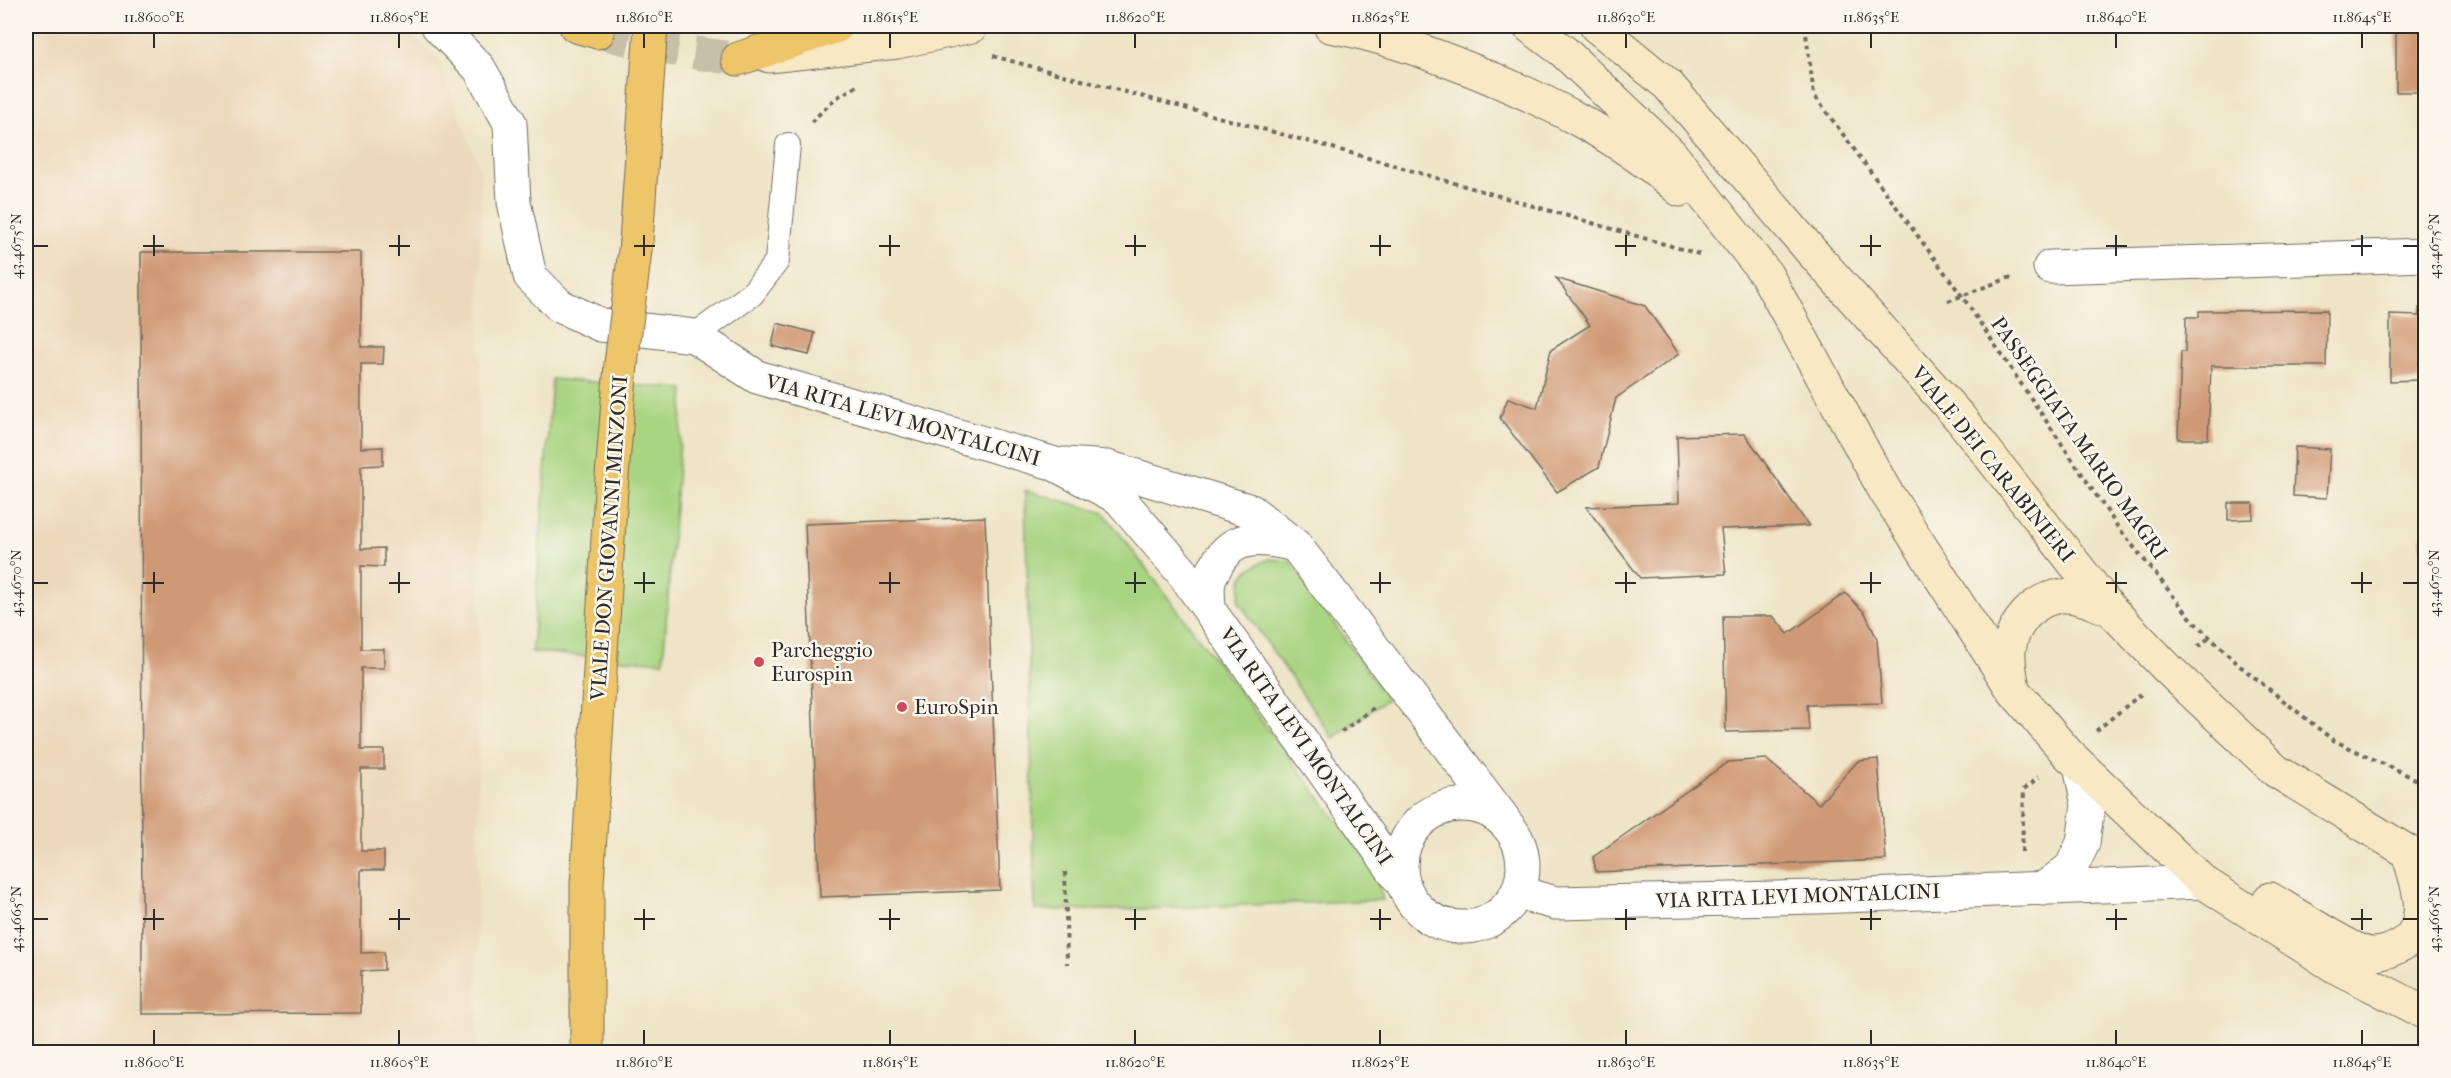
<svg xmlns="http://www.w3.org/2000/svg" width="2451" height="1078" viewBox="0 0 2451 1078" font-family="'IM FELL French Canon',serif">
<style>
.built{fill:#ecd8ba}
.green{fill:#a9d481;stroke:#6a8056;stroke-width:1.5}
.building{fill:#d09975}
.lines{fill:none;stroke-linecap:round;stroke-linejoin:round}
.primary-tunnel{stroke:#c7bfa7;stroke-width:33;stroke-dasharray:33 16;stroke-linecap:butt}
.lane-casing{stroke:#6f6c61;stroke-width:26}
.street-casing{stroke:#6f6c61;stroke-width:35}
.secondary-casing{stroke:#6f6c61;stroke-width:35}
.primary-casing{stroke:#6f6c61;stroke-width:35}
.path{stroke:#6f6c61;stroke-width:4;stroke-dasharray:4.5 4.5;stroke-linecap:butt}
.lane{stroke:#fff;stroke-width:24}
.street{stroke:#fff;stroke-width:33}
.secondary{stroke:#f8e8c3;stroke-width:33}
.primary{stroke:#eec569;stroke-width:33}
.primary-bridge-casing{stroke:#6f6c61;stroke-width:35;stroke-linecap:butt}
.primary-bridge{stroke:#eec569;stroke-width:33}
.ticks{fill:none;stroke:#2b2b2b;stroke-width:2}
.poi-dot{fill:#d1495b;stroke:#fbf7ec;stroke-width:2}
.labels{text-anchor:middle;stroke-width:5;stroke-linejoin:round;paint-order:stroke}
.street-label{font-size:21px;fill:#2b2b2b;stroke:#fbf7ec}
.poi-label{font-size:21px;fill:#2b2b2b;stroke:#fbf7ec;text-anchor:start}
.neatline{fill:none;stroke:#2b2b2b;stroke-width:2}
.ticks-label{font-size:15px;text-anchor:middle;fill:#2b2b2b}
</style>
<rect width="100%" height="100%" fill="#fbf7ec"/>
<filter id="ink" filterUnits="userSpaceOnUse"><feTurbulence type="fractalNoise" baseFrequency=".0167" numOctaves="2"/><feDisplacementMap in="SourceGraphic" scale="12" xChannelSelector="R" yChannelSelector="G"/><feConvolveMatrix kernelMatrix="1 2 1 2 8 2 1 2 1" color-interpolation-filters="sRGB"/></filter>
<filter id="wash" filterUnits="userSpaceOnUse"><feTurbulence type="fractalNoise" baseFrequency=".008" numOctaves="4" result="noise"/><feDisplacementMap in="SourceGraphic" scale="24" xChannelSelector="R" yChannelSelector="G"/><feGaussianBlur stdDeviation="1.35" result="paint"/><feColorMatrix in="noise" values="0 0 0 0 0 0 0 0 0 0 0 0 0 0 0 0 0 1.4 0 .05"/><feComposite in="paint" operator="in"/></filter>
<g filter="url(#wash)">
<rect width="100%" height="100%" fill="#eee4c6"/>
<path class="built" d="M26,26H400L438,58L481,172L477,1052H26Z"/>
<path class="green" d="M552,379L684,389L663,662L532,652Z
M1025,490L1104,513L1374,869L1383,900L1113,910H1035Z
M1270,559L1290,561L1387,699L1333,738L1239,602C1240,574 1244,569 1270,559Z"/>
<g id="blocks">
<path class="building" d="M2396,26H2426V92H2396Z
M141,252H361V347H384L383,364H361V448L383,447V465L361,466V549L384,548V567L361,566V649H384V668H361V750H384V769H361V851H384V870H361V953L384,952V970L361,971V1013L142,1014Z
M1556,278L1645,306L1679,354L1616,398L1599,467L1557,492L1500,418L1508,398L1537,408L1551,350L1590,325Z
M2419,308H2426V361H2419V380L2390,381V315L2419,316Z
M2327,310L2326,366H2211L2208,439H2178L2181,352H2185L2186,317H2199V311Z
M777,323L815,333L809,355L772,346Z
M1745,434L1809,526L1721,529L1726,574L1640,578L1586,507L1679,503L1677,436Z
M2295,447L2330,449L2327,498L2293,496Z
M2228,503H2253V519L2228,520Z
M985,517L1000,890L820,897L805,524Z
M2426,537V564H2424L2420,538Z
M1845,593L1865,613L1877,639L1882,703L1807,705L1809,730L1726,732L1723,616H1773L1788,634Z
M1766,759L1819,804L1858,761L1878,759L1886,860L1596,872L1593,857L1728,762Z"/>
</g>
</g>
<g filter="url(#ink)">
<use href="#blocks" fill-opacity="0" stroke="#6f6c61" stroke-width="1.5"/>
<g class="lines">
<path class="primary-tunnel" d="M598,32L662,48L738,59"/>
<defs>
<path id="lane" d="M694,336L752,294L777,261L788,145"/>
<path id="street" d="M438,26L479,68L510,123L514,202L530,276L560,306L601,325L694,336L757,377L1052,463L1119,498L1183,573L1403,884
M2050,267L2426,255
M1065,464L1107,467L1251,511L1296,546L1503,818
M1209,609C1209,600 1207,590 1209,581C1210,575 1215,569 1217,564C1234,532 1266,538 1295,545
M1401 866a61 61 0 1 1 122 0a61 61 0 1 1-122 0Z
M2043,889L2071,868L2083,843L2088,805L2080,766
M1518,893L1556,903L1817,897L2203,882"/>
<path id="secondary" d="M1330,26C1380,35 1427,52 1474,71C1548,101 1620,137 1680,190
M1529,26L1563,51L1671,154L1766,274L1884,489L2013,690L2068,754L2203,882L2336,967L2426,1013
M1596,26L1668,85L1811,251L1960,418L2111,610L2169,670L2276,771L2426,863
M769,56L897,42L972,26
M2013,688C2011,677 2008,663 2009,651C2012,624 2034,598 2062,596C2079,595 2096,604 2111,610
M2270,899C2290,910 2353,953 2372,954C2383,954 2394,950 2403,944C2433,923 2417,882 2408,854"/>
<path id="primary" d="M576,26L598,32
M738,59L837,26
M636,242L645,110
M587,1052V884L611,489L621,364"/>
</defs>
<use href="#lane" class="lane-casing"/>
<use href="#street" class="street-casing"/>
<use href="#secondary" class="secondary-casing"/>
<use href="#primary" class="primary-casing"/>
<path class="path" d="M1805,26L1814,95L1962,296L2117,526L2195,623L2240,666L2333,740L2426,784
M993,56L1351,153L1702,255
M811,122L836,98L857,86
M1948,301L2014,276
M2198,647L2210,637
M2096,731L2141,694
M1341,732L1374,708
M2022,852L2024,789L2039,777
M1065,872L1067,964"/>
<use href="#lane" class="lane"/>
<use href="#street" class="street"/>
<use href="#secondary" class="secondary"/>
<use href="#primary" class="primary"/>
<defs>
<path id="primary-bridge" d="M645,110L651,26
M621,364L636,242"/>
</defs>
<use href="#primary-bridge" class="primary-bridge-casing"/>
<use href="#primary-bridge" class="primary-bridge"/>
</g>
</g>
<path class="ticks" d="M154,33V48M399,33V48M644,33V48M890,33V48M1135,33V48M1380,33V48M1626,33V48M1871,33V48M2116,33V48M2362,33V48M154,235V256M399,235V256M644,235V256M890,235V256M1135,235V256M1380,235V256M1626,235V256M1871,235V256M2116,235V256M2362,235V256M33,246H48M143,246H164M389,246H410M634,246H655M879,246H900M1125,246H1146M1370,246H1391M1615,246H1636M1860,246H1881M2106,246H2127M2351,246H2372M2403,246H2418M154,572V593M399,572V593M644,572V593M890,572V593M1135,572V593M1380,572V593M1626,572V593M1871,572V593M2116,572V593M2362,572V593M33,583H48M143,583H164M389,583H410M634,583H655M879,583H900M1125,583H1146M1370,583H1391M1615,583H1636M1860,583H1881M2106,583H2127M2351,583H2372M2403,583H2418M154,909V930M399,909V930M644,909V930M890,909V930M1135,909V930M1380,909V930M1626,909V930M1871,909V930M2116,909V930M2362,909V930M33,919H48M143,919H164M389,919H410M634,919H655M879,919H900M1125,919H1146M1370,919H1391M1615,919H1636M1860,919H1881M2106,919H2127M2351,919H2372M2403,919H2418M154,1030V1045M399,1030V1045M644,1030V1045M890,1030V1045M1135,1030V1045M1380,1030V1045M1626,1030V1045M1871,1030V1045M2116,1030V1045M2362,1030V1045"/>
<g class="poi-dot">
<circle cx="759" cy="662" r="6"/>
<circle cx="902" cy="707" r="6"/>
</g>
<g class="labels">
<g class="street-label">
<text transform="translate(903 420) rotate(16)" y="7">VIA RITA LEVI MONTALCINI</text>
<text transform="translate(2079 438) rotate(55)" y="7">PASSEGGIATA MARIO MAGRI</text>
<text transform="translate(1993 464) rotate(51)" y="7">VIALE DEI CARABINIERI</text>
<text transform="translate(609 538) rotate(-86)" y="7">VIALE DON GIOVANNI MINZONI</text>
<text transform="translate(1306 746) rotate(55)" y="7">VIA RITA LEVI MONTALCINI</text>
<text transform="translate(1798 896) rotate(-2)" y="7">VIA RITA LEVI MONTALCINI</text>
</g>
<g class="poi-label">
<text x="771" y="657">Parcheggio<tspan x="771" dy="24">Eurospin</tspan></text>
<text x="914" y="714">EuroSpin</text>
</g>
</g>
<rect width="2451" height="1078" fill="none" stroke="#fbf7ec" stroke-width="66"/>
<rect x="33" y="33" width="2385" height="1012" class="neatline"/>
<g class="ticks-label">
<text x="154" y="22">11.8600°E</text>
<text x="399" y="22">11.8605°E</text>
<text x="644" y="22">11.8610°E</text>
<text x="890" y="22">11.8615°E</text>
<text x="1135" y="22">11.8620°E</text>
<text x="1380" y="22">11.8625°E</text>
<text x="1626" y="22">11.8630°E</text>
<text x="1871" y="22">11.8635°E</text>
<text x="2116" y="22">11.8640°E</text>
<text x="2362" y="22">11.8645°E</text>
<text transform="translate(16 246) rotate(-90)" y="5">43.4675°N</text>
<text transform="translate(2434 246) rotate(-90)" y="5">43.4675°N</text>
<text transform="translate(16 583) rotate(-90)" y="5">43.4670°N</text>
<text transform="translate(2434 583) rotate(-90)" y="5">43.4670°N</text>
<text transform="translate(16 919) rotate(-90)" y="5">43.4665°N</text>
<text transform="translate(2434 919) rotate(-90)" y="5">43.4665°N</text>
<text x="154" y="1067">11.8600°E</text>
<text x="399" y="1067">11.8605°E</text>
<text x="644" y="1067">11.8610°E</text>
<text x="890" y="1067">11.8615°E</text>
<text x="1135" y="1067">11.8620°E</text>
<text x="1380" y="1067">11.8625°E</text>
<text x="1626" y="1067">11.8630°E</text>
<text x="1871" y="1067">11.8635°E</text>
<text x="2116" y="1067">11.8640°E</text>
<text x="2362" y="1067">11.8645°E</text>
</g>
</svg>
